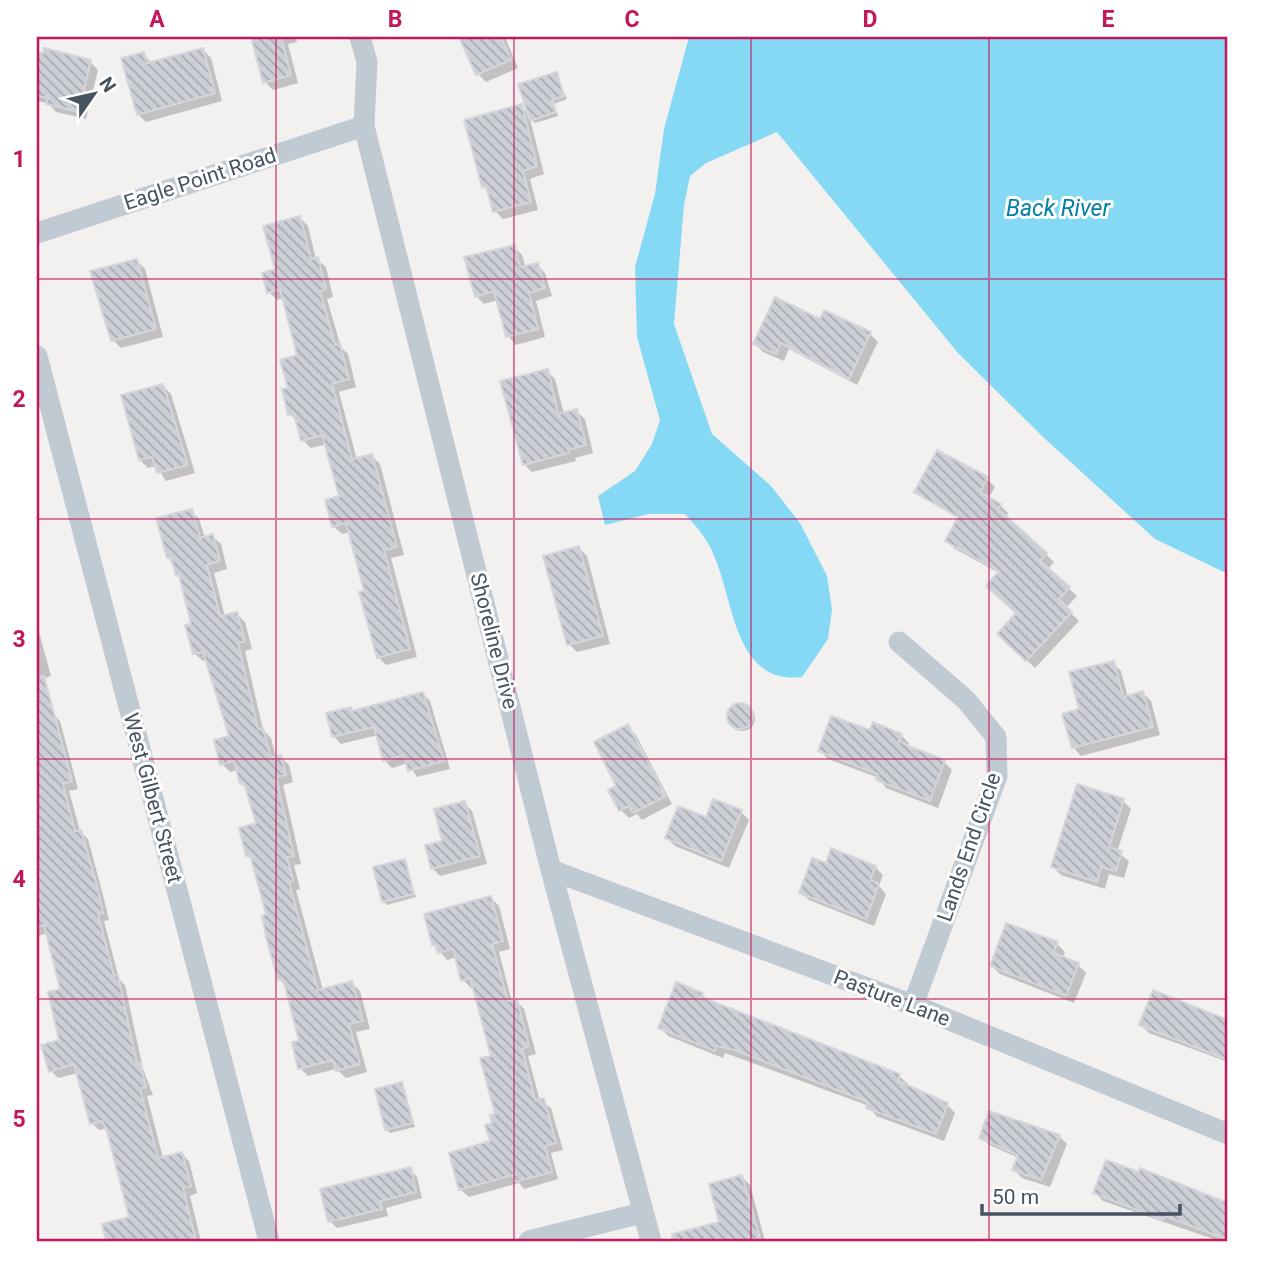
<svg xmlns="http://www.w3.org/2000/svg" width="1265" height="1278" viewBox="0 0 1265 1278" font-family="Roboto,sans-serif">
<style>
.water{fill:#85d9f4}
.shadow{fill:#0003}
.building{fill:url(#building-back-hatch);stroke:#d4d6dc;stroke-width:2}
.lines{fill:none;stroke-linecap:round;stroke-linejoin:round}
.street{stroke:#c0cad3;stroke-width:21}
.grid{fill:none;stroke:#c2185b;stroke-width:2;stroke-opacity:0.55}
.labels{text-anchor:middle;stroke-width:6;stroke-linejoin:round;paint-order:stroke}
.street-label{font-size:21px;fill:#465360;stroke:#fff}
.water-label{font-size:23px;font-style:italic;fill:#027fa8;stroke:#fff}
.neatline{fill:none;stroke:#c2185b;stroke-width:2.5}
.grid-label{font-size:23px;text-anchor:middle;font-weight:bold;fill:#c2185b}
</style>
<defs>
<pattern id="building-back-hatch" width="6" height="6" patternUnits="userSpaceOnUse" patternTransform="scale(1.75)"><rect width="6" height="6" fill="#cccfd6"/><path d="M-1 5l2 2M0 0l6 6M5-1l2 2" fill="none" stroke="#a7abb1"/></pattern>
</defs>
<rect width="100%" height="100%" fill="#f3f0f0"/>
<path class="water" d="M689,37H1228V574L1155,539L1042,436L958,353L777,132L706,163L690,176L684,205L674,324L712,434L771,486L800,523L827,576L832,610L828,639L802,677C735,685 734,603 715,558C708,540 698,528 685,514H648L605,525L598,496L635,471L652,444L660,420L637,337L635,267L655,194L664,129Z"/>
<path class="shadow" d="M250,37H295L297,42L288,44L298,83L273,90L265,82Z
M461,37H505L518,68L486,82L478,74Z
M203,50L211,58L222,101L146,122L138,114L144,54L152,64Z
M37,54L90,62L98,70L86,119L56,112L48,103L37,101Z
M556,74L567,99L554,104L558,116L535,123L530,119L544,174L530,179L538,210L503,219L495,211L490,193L483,186L521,106L530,115Z
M300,218L308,226L316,259L326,267L333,297L327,299L341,347L348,354L356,387L339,392L357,460L372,456L380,464L404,555L391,558L417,657L386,665L378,657L350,532L342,534L333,526L341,497L327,444L311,448L303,440L299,423L290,414V389L299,356L284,298L277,300L269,292Z
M514,247L522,255L526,268L537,265L545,273L552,296L536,301L545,337L516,345L508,336L498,300L484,304L476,296Z
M137,261L145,269L163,337L121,348L113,340Z
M821,321L870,334L878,342L857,385L789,349L784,361L763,352L755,344Z
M547,371L555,379L564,414L576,411L585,419L593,453L575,458L576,461L532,472L524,464Z
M163,386L171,394L195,473L166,481L156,466L148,468L140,460Z
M987,479L995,487L988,499L1000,505L1008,513L1006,518L1054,562L1048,569L1077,596L1066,608L1079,621L1035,668L1007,642L1018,613L999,573L955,549L947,541L959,519L916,492Z
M191,511L199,519L205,538L212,536L221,544L227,569L214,573L225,617L237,614L245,622L252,649L245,651L263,730L271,738L276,758L281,757L289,765L293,782L283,785L301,864L294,865L300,889L296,890L323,990L351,983L360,991L370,1029L356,1032L367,1072L346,1078L336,1069L308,1076L300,1068L301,1042L287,987L279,979L268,916L253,861L247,855L258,824L248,790L241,783L238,770L230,772L222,764L231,738L208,660L203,661L194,653V625L182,580L168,557Z
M579,548L587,556L610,644L577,652L569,644Z
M37,625L51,676L37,681Z
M1113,663L1121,671L1128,697L1143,693L1151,701L1160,735L1081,756L1073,747L1081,710Z
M423,694L430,701L450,769L417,777L408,763L392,768L384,760L378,735L341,744L333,736L350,709L354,712Z
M729 718a13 13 0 1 1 26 0a13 13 0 1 1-26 0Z
M53,714L60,721L78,789L69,791L80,831L88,839L103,895L109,920L104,921L119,979L125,985L143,1069L153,1095L147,1096L163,1158L182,1154L189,1161L197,1193L190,1196L201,1241H113L108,1224L131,1218L108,1128L99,1130L92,1123L78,1073L58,1078L51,1071L61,1041L62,990L48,933L37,936V897L51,893L37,835V718Z
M628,727L636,735L672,804L642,820L637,814L629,818L621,810L619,786Z
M871,732L901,735L909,743L908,746L944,762L952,770L938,808L886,788L879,778L828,759L820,751Z
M1123,801L1131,809L1117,852L1129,861L1124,878L1109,874L1105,889L1061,875L1053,867Z
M464,803L472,811L487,864L440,876L432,868Z
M741,812L749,820L729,868L675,846L667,838L707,820Z
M404,861L416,897L387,905L383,901Z
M827,865L875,867L883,875L879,886L886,894L874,926L809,900L801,892Z
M491,898L499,906L510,949L499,952L512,1002L516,1001L524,1009L536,1054L528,1056L540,1101L551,1108L563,1150L551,1153L558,1179L524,1189L519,1183L469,1197L461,1190L451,1154L492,1143L497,1116L493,1057L474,987L471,988L463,980L457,957L447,960L434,945Z
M1057,944L1065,952L1062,958L1078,965L1086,973L1074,1003L1000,974L992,966Z
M1154,992L1228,1021V1062L1149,1033L1141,1025Z
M702,994L711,1003L899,1076L908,1084L906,1087L947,1105L955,1113L944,1141L876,1116L869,1106L725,1053L723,1058L668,1036L660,1027Z
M402,1084L415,1127L390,1133L387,1130Z
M1059,1136L1067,1144L1050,1187L1022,1178L1014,1170L1019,1158L989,1145L981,1137Z
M410,1169L417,1177L422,1198L386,1208L388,1216L337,1228L330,1221Z
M1141,1170L1228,1204V1241H1219L1103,1201L1095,1193L1140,1174Z
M742,1177L750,1185L765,1241H714L710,1226L722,1223Z"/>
<path class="building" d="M251,37H281L291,75L263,83Z
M459,37H501L511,60L476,75Z
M44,48L91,60L79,112L46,104L48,98L37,96V52L43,53Z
M203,48L215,93L137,115L121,58L144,52L147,63Z
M557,72L564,96L552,100L556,112L530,121L518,84Z
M522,104L537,166L523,171L531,202L493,212L486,186L482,187L464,120Z
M300,216L311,259L318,257L326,289L320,291L335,345L340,344L349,379L332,384L352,459L372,454L397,547L384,550L410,649L377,658L359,592L364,591L346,523L332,527L325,500L339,496L322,435L301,441L294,414L288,415L282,389L288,388L280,360L297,355L280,289L267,293L262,273L275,269L263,226Z
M515,245L520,267L538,263L545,288L529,293L538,329L506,337L494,291L475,297L464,257Z
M137,259L156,329L111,341L90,271Z
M775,297L820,319L824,310L871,332L849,379L781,343L776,354L753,344Z
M548,369L558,414L577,409L586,445L568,450L569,453L523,465L500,381Z
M163,384L188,465L157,473L152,457L139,460L121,395Z
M937,450L988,477L980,492L1001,504L998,509L1047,553L1040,561L1070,587L1059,599L1072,612L1026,661L997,634L1016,613L986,586L999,571L945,541L958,517L914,492Z
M192,509L200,538L213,534L220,561L207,565L220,616L237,612L245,641L238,643L258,729L263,728L271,758L281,755L286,775L276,777L294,856L287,857L293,881L289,882L318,990L352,981L363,1021L349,1024L360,1064L336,1071L333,1060L298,1069L292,1042L299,1041L283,979L278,980L266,937L262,916L266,914L250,855L246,856L239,828L256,823L244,783L240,784L234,761L220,765L214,740L229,736L203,652L193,654L185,625L191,624L179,575L176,576L171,557L167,558L156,518Z
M579,546L603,636L567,645L543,556Z
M1114,661L1123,697L1143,691L1153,727L1072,748L1062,714L1079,709L1069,672Z
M44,676L72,781L63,784L75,831L81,830L97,886L103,913L98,914L114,976L118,975L137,1064L140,1063L146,1087L140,1089L158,1158L182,1152L191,1186L183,1188L196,1241H106L102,1224L129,1217L107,1131L102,1121L90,1124L74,1064L49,1072L41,1045L59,1040L48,992L60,989L44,925L37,927V677Z
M423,692L444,761L408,771L404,755L383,761L374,727L332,737L326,713L351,707L352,711Z
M727 716a13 13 0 1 1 26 0a13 13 0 1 1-26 0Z
M831,716L870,730L873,722L902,734L899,741L911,747L945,760L930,801L876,780L878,774L818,751Z
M628,724L666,796L633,813L629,806L619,811L608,790L616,786L594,742Z
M1077,784L1124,799L1109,847L1122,851L1116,871L1101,867L1097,882L1051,867Z
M713,799L742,810L721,861L665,838L678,806L706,817Z
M465,801L480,856L431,869L425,845L442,841L434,809Z
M831,848L876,866L870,880L879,884L866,919L799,893L812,858L826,863Z
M405,859L414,894L382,902L373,867Z
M491,896L503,941L492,944L508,1001L517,999L529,1046L522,1049L535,1100L544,1098L556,1143L545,1146L552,1172L515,1182L513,1175L459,1190L449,1153L490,1141L485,1125L492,1123L490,1115L495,1114L480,1058L491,1056L470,978L461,981L453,949L438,953L435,945H432L424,914Z
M1006,923L1058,942L1053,953L1079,963L1066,996L990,966Z
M676,982L703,993L701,997L900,1074L898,1081L948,1103L936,1134L866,1108L868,1102L735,1050L717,1046L715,1051L658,1028Z
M1153,990L1228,1020V1060L1139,1025Z
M402,1082L413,1123L385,1130L375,1089Z
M989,1111L1060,1135L1041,1180L1012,1170L1018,1155L979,1138Z
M1106,1160L1139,1172L1140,1168L1228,1203V1240L1165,1216L1163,1220L1093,1193Z
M411,1167L416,1192L380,1201L382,1209L328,1222L320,1189Z
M742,1175L760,1238L748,1241H673L672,1234L719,1222L709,1184Z"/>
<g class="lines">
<path class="street" d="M360,37L367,62L364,126L551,870L651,1241
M37,233L364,126
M37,356L269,1241
M899,642L966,700L996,737L997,776L913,1005
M551,870L913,1005L1228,1134
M529,1241L642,1213"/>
</g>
<path class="grid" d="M276,37V1241M514,37V1241M751,37V1241M989,37V1241M37,279H1228M37,519H1228M37,759H1228M37,999H1228"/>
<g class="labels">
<g class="street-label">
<text transform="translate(200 179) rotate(-18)" y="7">Eagle Point Road</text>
<text transform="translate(494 641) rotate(76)" y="7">Shoreline Drive</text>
<text transform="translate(153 798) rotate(75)" y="7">West Gilbert Street</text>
<text transform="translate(969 847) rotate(-71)" y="7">Lands End Circle</text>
<text transform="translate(892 998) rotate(21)" y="7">Pasture Lane</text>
</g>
<g class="water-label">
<text x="1058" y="216">Back River</text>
</g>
</g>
<rect width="1265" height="1278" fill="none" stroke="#ffffff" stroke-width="77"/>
<g transform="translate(94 94) rotate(56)" stroke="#ffffff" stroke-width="5" paint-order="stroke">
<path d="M0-5L12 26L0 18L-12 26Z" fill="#465360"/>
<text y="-10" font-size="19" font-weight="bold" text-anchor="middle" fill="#465360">N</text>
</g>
<path d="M982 1204v10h198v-10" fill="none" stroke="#465360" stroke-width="3.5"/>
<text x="992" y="1204" font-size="21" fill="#465360" stroke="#ffffff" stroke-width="5" paint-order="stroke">50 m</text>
<rect x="38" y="38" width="1188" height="1202" class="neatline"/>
<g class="grid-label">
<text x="157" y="27">A</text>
<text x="395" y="27">B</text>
<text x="632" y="27">C</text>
<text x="870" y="27">D</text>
<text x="1108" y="27">E</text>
<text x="19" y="167">1</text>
<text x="19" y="407">2</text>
<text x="19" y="647">3</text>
<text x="19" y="887">4</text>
<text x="19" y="1127">5</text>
</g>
</svg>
